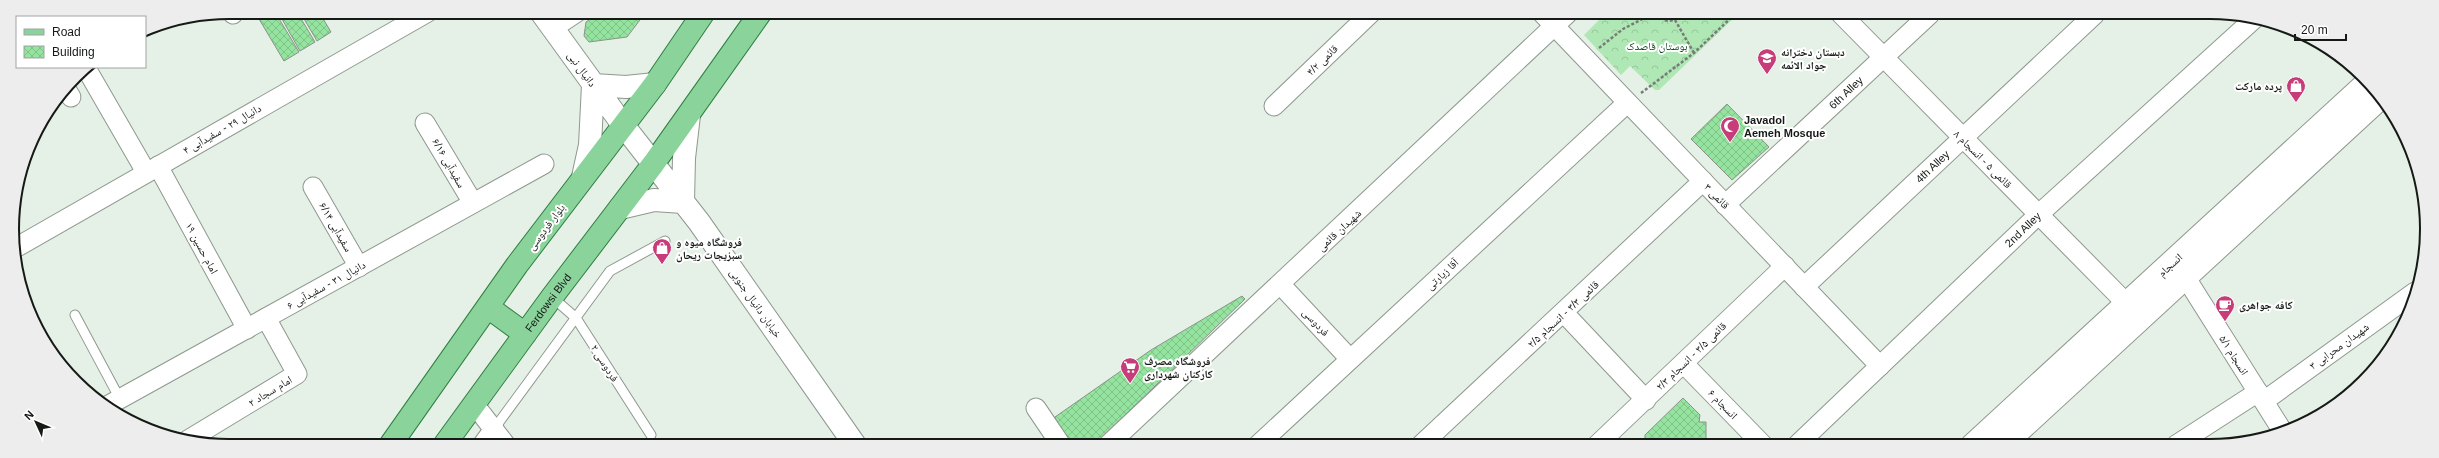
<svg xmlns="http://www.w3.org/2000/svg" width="2439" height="458" viewBox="0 0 2439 458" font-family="Helvetica,'Noto Naskh Arabic',sans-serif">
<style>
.forest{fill:url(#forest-crowns)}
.building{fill:url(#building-cross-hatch);stroke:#89938a}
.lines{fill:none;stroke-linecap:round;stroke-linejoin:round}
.service-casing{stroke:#8e988f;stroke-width:11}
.minor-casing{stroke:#8e988f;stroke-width:21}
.secondary-casing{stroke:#8e988f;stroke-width:24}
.primary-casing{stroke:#2f7f41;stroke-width:24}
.path{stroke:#767d76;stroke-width:2.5;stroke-dasharray:3 2;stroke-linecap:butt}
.service{stroke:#fff;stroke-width:9}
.minor{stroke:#fff;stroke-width:19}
.secondary{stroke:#fff;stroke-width:22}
.primary{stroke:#8ad39b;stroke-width:22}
.labels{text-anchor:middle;stroke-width:4;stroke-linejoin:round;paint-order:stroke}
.park-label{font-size:11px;fill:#003d12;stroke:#fff}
.poi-label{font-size:11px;font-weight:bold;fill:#161a16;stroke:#fff;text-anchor:start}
.street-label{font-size:11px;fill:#161a16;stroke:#fff}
.rim{fill:none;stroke:#161a16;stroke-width:2}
</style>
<defs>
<pattern id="forest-crowns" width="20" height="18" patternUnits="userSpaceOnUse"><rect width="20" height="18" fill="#afe7b5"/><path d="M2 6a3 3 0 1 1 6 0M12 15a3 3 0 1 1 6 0" fill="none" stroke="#96c69b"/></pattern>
<pattern id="building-cross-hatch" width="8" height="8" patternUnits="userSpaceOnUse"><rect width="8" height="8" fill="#94e49f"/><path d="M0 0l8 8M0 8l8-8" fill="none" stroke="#7fc388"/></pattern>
</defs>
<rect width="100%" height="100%" fill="#e5f0e6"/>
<path class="forest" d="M1606,13H1739L1659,90H1655L1630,66L1621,75L1584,35Z"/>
<path class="building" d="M272,12H275L299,52L284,61L259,19Z
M278,12H297L315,42L300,51Z
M300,12H319L331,32L317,41Z
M601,12H646L627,37L589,42L584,36L586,22Z
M1727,104L1769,147L1732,180L1691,139Z
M1242,296L1245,299L1095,444L1072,445L1059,431L1055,417L1151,350Z
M1683,398L1700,415L1699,422H1706V445H1645V435Z
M1725,440L1730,445H1719Z"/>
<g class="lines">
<defs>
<path id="service" d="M552,297L576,318L651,435
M75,315L120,399
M494,429L610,271L665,241"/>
<g id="minor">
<path d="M232,12L233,14"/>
<path d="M1542,13L1880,366"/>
<path d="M1840,13L2127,304"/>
<path d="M553,28L577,12"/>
<path d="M86,68L146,172"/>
<path d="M66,89L71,97"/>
<path d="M1274,106L1371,13"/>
<path d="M425,123L473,203"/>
<path d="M158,166L247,329"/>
<path d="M313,187L359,267"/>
<path id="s1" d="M1725,205L1930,14"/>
<path d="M17,247L428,12"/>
<path d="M2186,278L2283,432"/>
<path d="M1281,285L1350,359"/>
<path id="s2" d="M1804,287L2095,14"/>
<path d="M1564,313L1646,400"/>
<path d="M1684,364L1763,445"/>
<path d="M2264,401L2415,292"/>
<path d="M474,404L505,444"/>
<path d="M107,406L544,164"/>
<path d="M1036,408L1061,445"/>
<path d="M188,440L297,374L266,318"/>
<path d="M483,444L494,429"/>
<path d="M1108,445L1568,13"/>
<path d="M1258,445L1627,103"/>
<path d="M1421,445L1703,181"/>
<path d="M1597,445L1785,266"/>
<path id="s3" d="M1797,445L2038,215L2254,19"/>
<path d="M2176,445L2258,392"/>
</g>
<path id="secondary" d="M541,12L623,125L699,222L855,445
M583,177L590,145L593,85L626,87L655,84
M620,208L654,200L683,202L684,158L689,115
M1972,445L2366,83
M2004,445L2382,97"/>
<g id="primary">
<path d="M488,307L525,334"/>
<path d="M391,444L517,265L655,84L704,12"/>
<path id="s4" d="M445,444L552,297L654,163L761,12"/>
</g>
</defs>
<use href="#service" class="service-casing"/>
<use href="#minor" class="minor-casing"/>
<use href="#secondary" class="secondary-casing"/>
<use href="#primary" class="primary-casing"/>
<path class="path" d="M1658,13C1664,24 1674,23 1681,13
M1675,20L1694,53
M1599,48L1623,29L1654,13
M1641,93L1694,53L1736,13"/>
<use href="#service" class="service"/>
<use href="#minor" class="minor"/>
<use href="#secondary" class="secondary"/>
<use href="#primary" class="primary"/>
</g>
<defs>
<symbol id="school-pin" viewBox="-11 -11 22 30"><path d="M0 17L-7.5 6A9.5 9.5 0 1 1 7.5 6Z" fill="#c63d79" stroke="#fff"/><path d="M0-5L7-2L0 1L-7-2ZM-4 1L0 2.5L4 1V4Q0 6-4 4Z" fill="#fff"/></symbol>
<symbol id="shop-pin" viewBox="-11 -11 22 30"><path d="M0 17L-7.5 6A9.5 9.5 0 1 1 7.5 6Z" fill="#c63d79" stroke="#fff"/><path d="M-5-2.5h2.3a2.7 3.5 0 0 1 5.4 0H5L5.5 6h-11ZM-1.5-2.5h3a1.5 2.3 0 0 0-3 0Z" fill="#fff"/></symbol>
<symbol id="mosque-pin" viewBox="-11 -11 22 30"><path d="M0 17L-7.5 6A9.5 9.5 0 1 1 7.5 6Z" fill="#c63d79" stroke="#fff"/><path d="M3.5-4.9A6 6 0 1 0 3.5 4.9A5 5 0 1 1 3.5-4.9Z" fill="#fff"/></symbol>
<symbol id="cafe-pin" viewBox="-11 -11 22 30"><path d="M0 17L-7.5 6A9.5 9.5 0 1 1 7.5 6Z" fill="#c63d79" stroke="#fff"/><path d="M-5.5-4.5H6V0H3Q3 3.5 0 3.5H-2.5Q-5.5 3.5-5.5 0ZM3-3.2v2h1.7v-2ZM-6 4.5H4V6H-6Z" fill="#fff"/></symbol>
<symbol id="supermarket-pin" viewBox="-11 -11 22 30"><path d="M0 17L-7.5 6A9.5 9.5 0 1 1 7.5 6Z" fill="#c63d79" stroke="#fff"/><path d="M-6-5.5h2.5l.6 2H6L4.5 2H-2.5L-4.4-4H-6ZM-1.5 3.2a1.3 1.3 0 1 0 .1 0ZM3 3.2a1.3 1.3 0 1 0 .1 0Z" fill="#fff"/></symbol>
</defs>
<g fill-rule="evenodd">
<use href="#school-pin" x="1756" y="47" width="22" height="30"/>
<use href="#shop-pin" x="2285" y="75" width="22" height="30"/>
<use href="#mosque-pin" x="1719" y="115" width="22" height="30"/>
<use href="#shop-pin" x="651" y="237" width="22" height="30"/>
<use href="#cafe-pin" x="2214" y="294" width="22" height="30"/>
<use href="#supermarket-pin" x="1119" y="356" width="22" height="30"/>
</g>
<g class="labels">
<g class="park-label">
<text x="1657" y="50">بوستان قاصدک</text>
</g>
<g class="poi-label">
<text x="1781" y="56">دبستان دخترانه<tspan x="1781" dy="13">جواد الائمه</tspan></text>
<text x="2282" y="90" text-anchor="end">پرده مارکت</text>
<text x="1744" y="124">Javadol<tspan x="1744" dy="13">Aemeh Mosque</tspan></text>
<text x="676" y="246">فروشگاه میوه و<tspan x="676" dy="13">سبزیجات ریحان</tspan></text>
<text x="2239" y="309">کافه جواهری</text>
<text x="1144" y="365">فروشگاه مصرف<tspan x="1144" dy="13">کارکنان شهرداری</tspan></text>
</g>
<g class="street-label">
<text transform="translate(1322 60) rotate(-44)" y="4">قائمی ۴/۲</text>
<text transform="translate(582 69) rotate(54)" y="4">دانیال نبی</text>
<text dy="4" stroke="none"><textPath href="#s1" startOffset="165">6th Alley</textPath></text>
<text transform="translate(222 129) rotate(-30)" y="4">دانیال ۲۹ - سفیدآبی ۴</text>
<text transform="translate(1983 159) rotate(45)" y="4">قائمی ۵ - انسجام ۸</text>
<text transform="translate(449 163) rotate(60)" y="4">سفیدآبی ۶/۱۶</text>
<text dy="4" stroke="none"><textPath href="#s2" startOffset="176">4th Alley</textPath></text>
<text transform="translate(1717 196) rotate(46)" y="4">قائمی ۳</text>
<text transform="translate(336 227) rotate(60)" y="4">سفیدآبی ۶/۱۴</text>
<text transform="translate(546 227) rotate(-53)" y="4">بلوار فردوسی</text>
<text transform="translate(1339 230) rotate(-43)" y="4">شهیدان قائمی</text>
<text dy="4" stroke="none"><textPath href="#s3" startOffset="312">2nd Alley</textPath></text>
<text transform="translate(202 248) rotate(62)" y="4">امام حسین ۱۹</text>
<text transform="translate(2170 265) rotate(-43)" y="4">انسجام</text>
<text transform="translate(1442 274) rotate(-43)" y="4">آقا زیارتی</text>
<text transform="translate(326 285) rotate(-29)" y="4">دانیال ۳۱ - سفیدآبی ۶</text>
<text dy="4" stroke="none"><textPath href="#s4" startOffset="175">Ferdowsi Blvd</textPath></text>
<text transform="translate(756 303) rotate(55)" y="4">خیابان دانیال جنوبی</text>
<text transform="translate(1563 314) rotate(-43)" y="4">قائمی ۳/۳ - انسجام ۲/۵</text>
<text transform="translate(1316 322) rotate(47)" y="4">فردوسی</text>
<text transform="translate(2339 346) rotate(-36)" y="4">شهیدان محرابی ۳</text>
<text transform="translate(2234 355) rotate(58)" y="4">انسجام ۵/۱</text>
<text transform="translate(1691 356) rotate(-44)" y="4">قائمی ۳/۵ - انسجام ۲/۳</text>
<text transform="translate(605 363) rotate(58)" y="4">فردوسی ۲</text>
<text transform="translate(270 391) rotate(-31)" y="4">امام سجاد ۲</text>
<text transform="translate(1723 404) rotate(46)" y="4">انسجام ۶</text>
</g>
</g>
<path d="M0 0H2439V458H0ZM229 19H2210A210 210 0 0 1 2420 229V229A210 210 0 0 1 2210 439H229A210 210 0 0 1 19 229V229A210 210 0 0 1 229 19Z" fill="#ecedec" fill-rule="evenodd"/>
<path class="rim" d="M229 19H2210A210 210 0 0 1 2420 229V229A210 210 0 0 1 2210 439H229A210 210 0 0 1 19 229V229A210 210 0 0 1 229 19Z"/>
<rect x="16" y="16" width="130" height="52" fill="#ffffff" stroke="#a2a3a2"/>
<rect x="24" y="29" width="20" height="6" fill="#8ad39b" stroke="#a2a3a2"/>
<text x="52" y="36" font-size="12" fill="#161a16">Road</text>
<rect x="24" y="46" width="20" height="12" fill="url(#building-cross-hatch)" stroke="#a2a3a2"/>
<text x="52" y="56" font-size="12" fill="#161a16">Building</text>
<g transform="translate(36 422) rotate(314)" stroke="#ffffff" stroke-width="3" paint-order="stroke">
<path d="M0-3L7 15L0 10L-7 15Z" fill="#161a16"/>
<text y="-6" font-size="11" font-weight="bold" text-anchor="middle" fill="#161a16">N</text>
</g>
<path d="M2295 34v6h51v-6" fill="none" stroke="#161a16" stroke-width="2"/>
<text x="2301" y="34" font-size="12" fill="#161a16" stroke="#ffffff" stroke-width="3" paint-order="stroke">20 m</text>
</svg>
